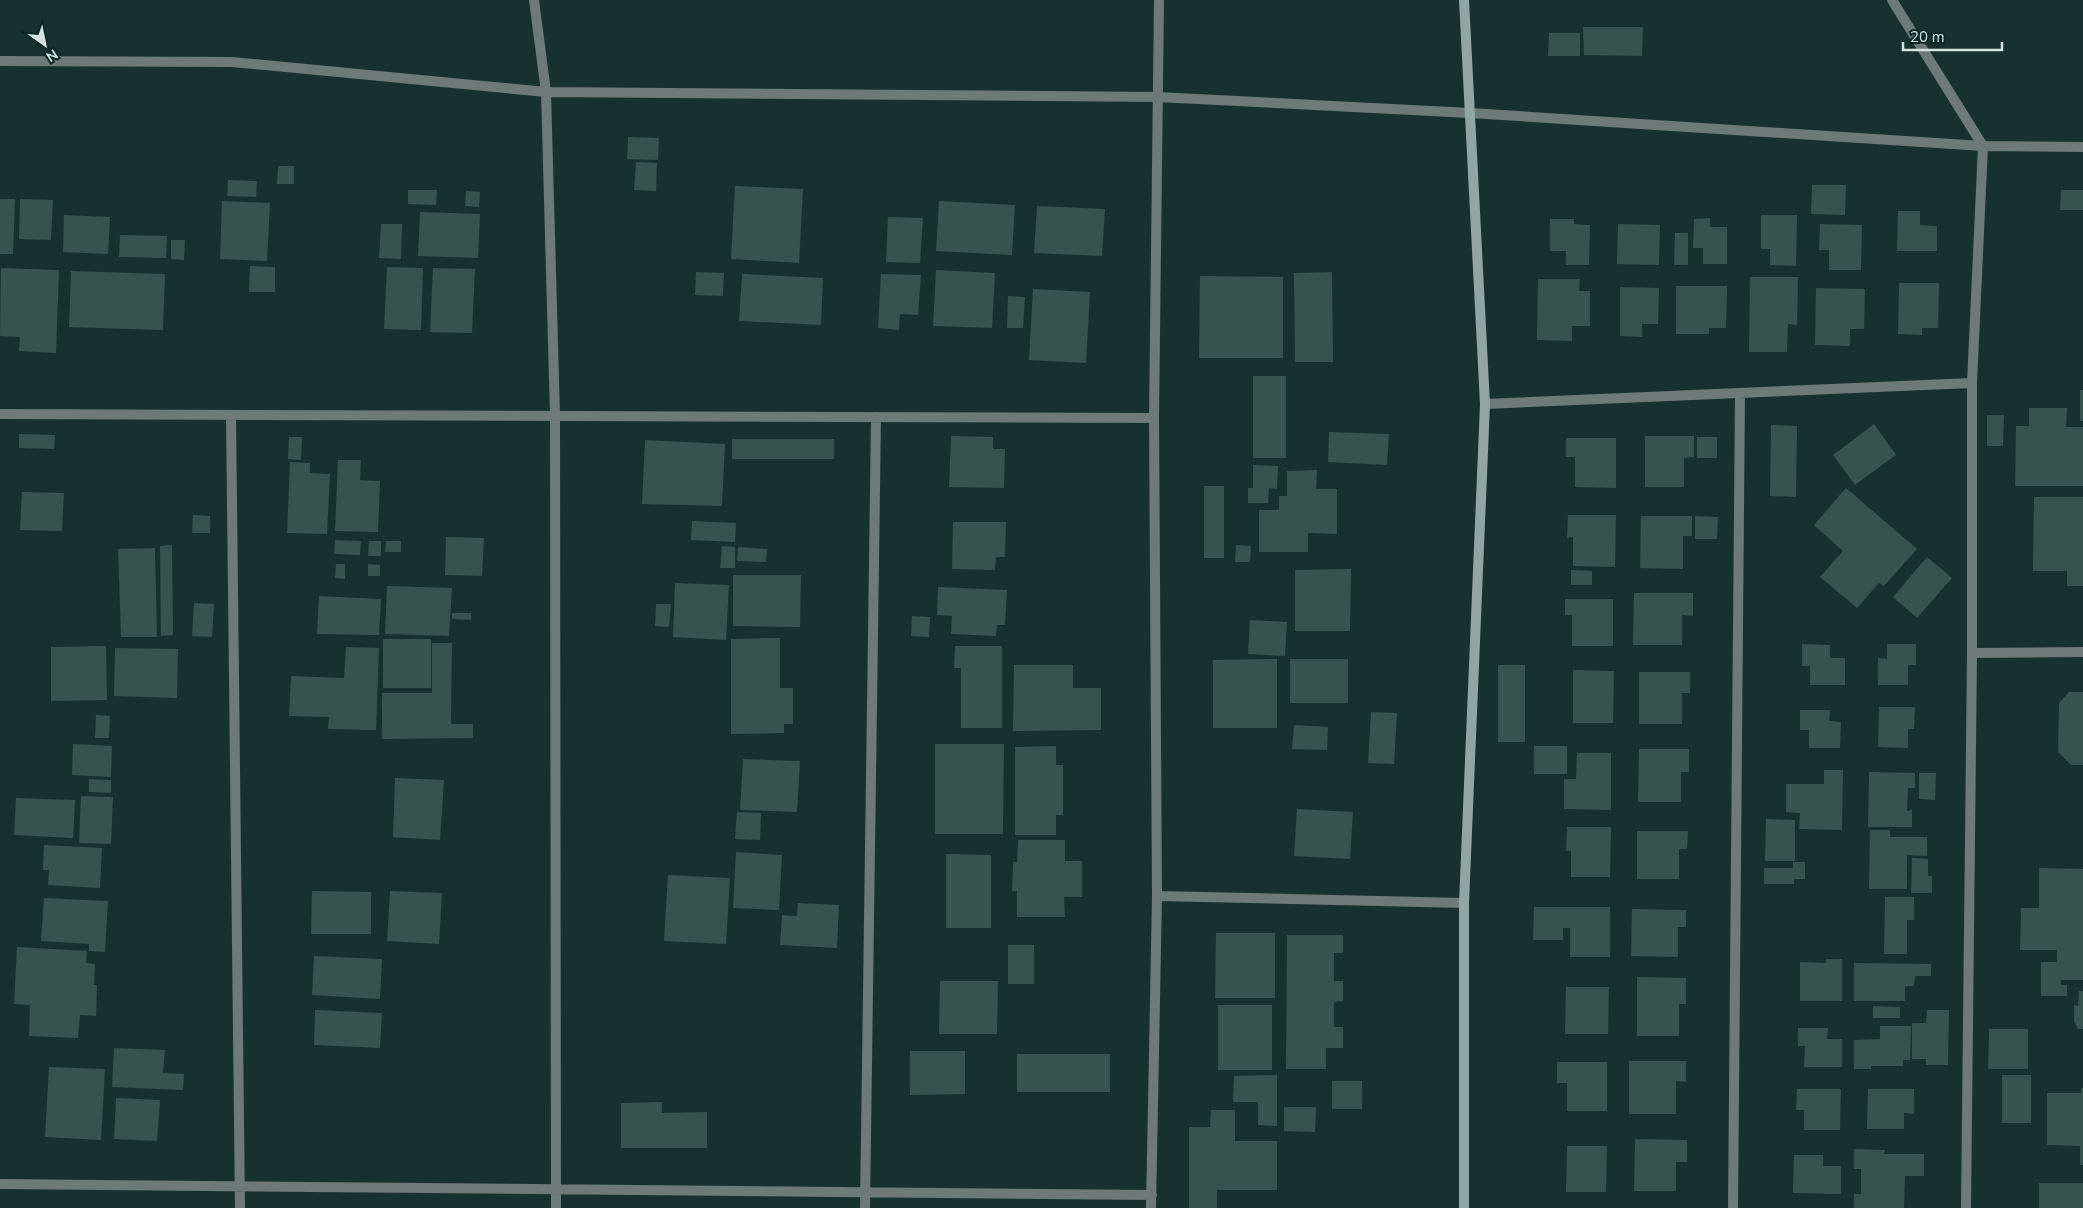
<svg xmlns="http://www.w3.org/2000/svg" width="2083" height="1208" viewBox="0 0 2083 1208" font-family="'Nunito Sans',sans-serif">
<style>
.building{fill:#37534e}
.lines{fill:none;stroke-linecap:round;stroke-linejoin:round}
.street{stroke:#6d7a77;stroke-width:10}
.secondary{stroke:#91a6a2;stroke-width:10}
</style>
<rect width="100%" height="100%" fill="#17322e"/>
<path class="building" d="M1583,27H1643L1642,56L1584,55Z
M1549,33H1580V56H1548Z
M628,137L659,138L658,160L627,159Z
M636,162L657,163L656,191L634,190Z
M278,166H294V184H277Z
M228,180L257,181L256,197L227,196Z
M1812,185H1846L1845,215L1811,214Z
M735,186L803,189L799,263L731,259Z
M408,190H437L436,205L408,204Z
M2061,190H2083V210H2060Z
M466,191L480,192L479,207L465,206Z
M0,199H15L13,254H0Z
M20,199L53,200L51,240L19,239Z
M222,201L270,203L267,261L220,259Z
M939,201L1015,205L1012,255L936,251Z
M1037,206L1105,209L1102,256L1034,253Z
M1898,211H1920V225L1937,226V251H1897Z
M420,212L480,214L478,258L418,256Z
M64,215L110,217L108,254L63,252Z
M1761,215H1797L1796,266L1770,265V249H1761Z
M888,217L923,218L920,263L886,262Z
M1710,218V227H1727V264H1703V248H1693L1694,219Z
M1550,219H1574V224L1590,225L1589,265H1566V251H1550Z
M381,224H402L401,259L379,258Z
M1618,224L1660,225L1659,265L1617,264Z
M1820,224L1862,225L1861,270H1829V250H1819Z
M1675,233H1688V265H1674Z
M120,235L167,236L166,258L119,257Z
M171,240H185L184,260L171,259Z
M250,266L275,267V292H249Z
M387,267L423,268L421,330L384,329Z
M1,268L59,270L56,353L19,351L20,337L0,336Z
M433,268L475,269L472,333L430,332Z
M936,270L995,273L992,328L933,326Z
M71,271L165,274L163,330L69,327Z
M696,272L724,273L723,296L695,295Z
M1332,272L1333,362H1295L1294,273Z
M742,274L823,278L821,325L739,321Z
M881,274L921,275L918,315L900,314L899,330L878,328Z
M1200,276L1283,277V358H1199Z
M1750,277H1798L1797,325L1788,324L1787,352H1749Z
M1538,279H1580L1579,291H1590V326H1572V341L1537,340Z
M1899,283H1939L1938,328H1922V335L1898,334Z
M1676,286H1727L1726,328H1709V334H1676Z
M1620,287L1659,288L1658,324H1642V337L1620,336Z
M1816,288L1865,289L1864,329H1850V346L1815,345Z
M1033,289L1090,292L1086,363L1029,360Z
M1008,296L1025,297L1023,328H1007Z
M1253,376H1286V458H1253Z
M2080,390H2083V421H2080Z
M2029,408H2067L2066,427H2083V486H2015L2016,426H2029Z
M1987,415H2004L2003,446H1987Z
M1874,424L1896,455L1855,485L1833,455Z
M1771,425L1797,426L1796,497L1770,496Z
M1329,432L1389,434L1387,465L1328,462Z
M19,434L55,435L54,449L19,448Z
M951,436L993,437V449H1005L1004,488L949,487Z
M1645,436H1694V457L1684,458V487H1645Z
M289,437H302L301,460L288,459Z
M1697,437H1717V458H1697Z
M1566,438H1616V488L1575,487V457H1566Z
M732,439H834V459H732Z
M645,440L725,444L722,506L642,504Z
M338,460H361L360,480L380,481L378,532L335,531Z
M290,462L310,463V473L330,474L327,534L287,533Z
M1253,465L1278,466L1277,489L1269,488L1268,503H1248V488H1253Z
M1317,470L1316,489H1337V534L1308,533V552H1259V510H1279V496H1287V471Z
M1204,486H1224V558H1204Z
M1846,488L1917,549L1884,586L1879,583L1857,608L1820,577L1843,551L1814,525Z
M22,492L64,493L62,531L20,530Z
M2034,497H2083V586H2067V571H2033Z
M193,515L210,516V533H192Z
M1568,515H1616L1615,567L1573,566V537L1567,538Z
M1641,516H1692V536H1683V569L1640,568Z
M1695,516L1718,517L1717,539H1695Z
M692,521L736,523L735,542L691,540Z
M953,522H1006L1005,557H996L995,570L952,569Z
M446,537L484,538L482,576L445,575Z
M335,540L361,541L360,555L334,554Z
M369,541H381V556H368Z
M386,541H401V552H385Z
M172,545L173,635L161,636L160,546Z
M1236,545L1251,546L1250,562H1235Z
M722,546L735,547V568H720Z
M738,547L767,549L766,562L737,561Z
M155,548L157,637H121L118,549Z
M1927,557L1952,578L1917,618L1893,597Z
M336,564H345V579L335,578Z
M368,564L380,565V576H368Z
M1351,569L1350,631H1295V570Z
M1571,570L1592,571V585H1571Z
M733,575H801L800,627L733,626Z
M675,583L729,585L726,640L673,637Z
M387,586L452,588L449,636L385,634Z
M938,587L1007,590L1005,625H997L996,636L951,634L952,616L937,615Z
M1634,593H1693V616L1682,615V645H1633Z
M319,596L381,599L379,635L317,634Z
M1565,599H1613V646H1572V615H1565Z
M194,603L214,604L212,637L192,636Z
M656,604H671L669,627L655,626Z
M452,613H471V620L452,619Z
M912,616L930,617L929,637L911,636Z
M1250,620L1287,622L1285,656L1248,654Z
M780,638V688H793V724H784V733L731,734V639Z
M383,639H431V688H383Z
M432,643H452L451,724H473V738L382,739V693H432Z
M1802,644L1830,645V658H1845V685H1810V666H1802Z
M1887,644H1916V665H1908V685H1878V658L1887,659Z
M106,646L107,700L51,701V647Z
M955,646H1002V728H961V668H954Z
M346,647L379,648L376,730L328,729L329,717L289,716L291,676L344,678Z
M115,648L178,649L177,698L114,696Z
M1277,659V728H1213V660Z
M1290,659H1348V703H1290Z
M1014,665H1073V688H1101V730L1013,731Z
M1498,665H1525V742H1498Z
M1573,670L1614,671L1613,723H1573Z
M1639,672H1690V693H1682V724H1639Z
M2069,692H2083V765H2071L2058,752L2059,703Z
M1879,707H1915L1914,729H1908V748L1878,747Z
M1800,710H1830L1829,721L1841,722L1840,748H1809V730H1800Z
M1371,712L1397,713L1394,764L1368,763Z
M96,715L110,716L109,738H95Z
M1294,725L1328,727L1327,750L1292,749Z
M73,744L112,746L111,777L72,775Z
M935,744H1004L1003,834H935Z
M1056,746V765H1063V815H1056V835H1015V747Z
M1534,746H1567V774H1534Z
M1639,749H1689V772H1681V802H1638Z
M1577,753H1611V810L1564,809V779H1576Z
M743,759L800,761L797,812L740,810Z
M1824,770H1843L1842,830L1799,829L1800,813L1786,812V784H1824Z
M1869,772L1915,773V788H1908L1907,811L1912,810V827H1868Z
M1919,773H1936L1935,800L1919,799Z
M395,778L444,780L440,840L393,837Z
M89,779L111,780V793L89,792Z
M81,796L113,797L111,844L79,843Z
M16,798L75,800L73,838L14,835Z
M1297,809L1353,812L1350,859L1294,856Z
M737,812L761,813L760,840L735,839Z
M1766,819L1795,820V861H1765Z
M1567,827H1611L1610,877H1571V851H1566Z
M1870,830H1890V837H1927V856L1907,855V889H1869Z
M1637,831H1688L1687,849H1679V879H1637Z
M1018,840H1065V861H1082V897H1064L1065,917H1017V891H1012L1013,862H1017Z
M44,845L102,848L100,888L48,885L49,870H43Z
M736,852L782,855L779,910L733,908Z
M946,854L991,855V928H946Z
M1912,858L1928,859V876H1932V893H1911Z
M1793,862H1805V879H1794V884H1764V868H1793Z
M2039,868L2083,869V980H2061V985H2067V996H2041V962H2057V950H2020L2021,908H2039Z
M668,875L730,878L726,944L664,941Z
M312,891L371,892V934H311Z
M390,891L442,893L439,944L387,941Z
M1885,897H1914V920H1907V954H1884Z
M44,898L108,901L105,952L89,951V944L41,941Z
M798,903L839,905L837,948L780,945L782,915L797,916Z
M1534,907H1610V957H1570V928H1563V940H1533Z
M1632,909L1686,910V927H1678V957L1631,956Z
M1216,933H1275V998H1215Z
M1287,935H1343V953H1334V981H1343V1001L1334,1002V1027H1343V1048H1326V1069H1286Z
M1008,945H1034V984H1008Z
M17,947L87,951L86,963L95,964L94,985H97L96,1016L80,1015L78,1038L29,1036L30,1005L14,1004Z
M314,956L382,959L380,999L312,995Z
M1826,959H1842V1001H1800V962L1826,963Z
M1854,963L1931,964V976H1915L1914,986H1905V1001H1854Z
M1637,977L1686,978V1004H1679V1036H1637Z
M940,981H998L997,1034H939Z
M1566,987H1609L1608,1034H1565Z
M2079,991H2083V1029H2078L2074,1021V1005L2078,1006Z
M1218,1005H1272V1070H1218Z
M1873,1006L1900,1007V1018H1873Z
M315,1010L382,1013L380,1048L314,1045Z
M1927,1010H1949L1948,1065H1926V1059H1912V1023H1926Z
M1880,1026H1911L1910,1060H1903V1066H1871V1069H1854V1040L1880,1039Z
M1798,1028H1828L1827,1039H1842V1067H1804L1805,1046H1798Z
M1989,1029H2028V1069H1988Z
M114,1048L165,1050L163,1073L184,1074L183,1090L112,1087Z
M910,1051H965V1094L910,1095Z
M1017,1054H1110V1092H1017Z
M1629,1061H1686V1082L1676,1081V1114H1629Z
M1557,1062H1607V1111H1567V1083H1557Z
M49,1067L105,1069L101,1140L45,1137Z
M1277,1075V1126L1258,1125V1102H1233L1234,1076Z
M2002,1075H2031V1123H2002Z
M1332,1081H1362V1109H1332Z
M2081,1088H2083V1165H2080V1146L2047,1145V1093H2081Z
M1797,1089H1841L1840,1130H1804V1110H1796Z
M1868,1089H1914V1114L1904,1113V1129H1867Z
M116,1098L160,1100L157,1141L114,1139Z
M662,1102V1113L707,1112V1148H621V1103Z
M1284,1107H1316L1315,1132L1284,1131Z
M1211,1110H1235V1141H1277V1190H1217V1208H1189V1127H1210Z
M1635,1139L1687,1140V1162H1676V1191H1634Z
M1567,1146H1607L1606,1192H1566Z
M1854,1149L1885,1150L1884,1154H1924V1176H1905L1904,1208H1854V1194H1861V1169H1854Z
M1794,1155H1823V1166H1841V1194L1793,1193Z
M2039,1183H2083V1208H2039Z"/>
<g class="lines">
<path class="street" d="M534,0L546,92L555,415L556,1208
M1892,0L1983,146L1972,383V653L1966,1208
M0,61L232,62L546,92L1158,97L1470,113L1983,146L2083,147
M1485,404L1972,383
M0,414L1154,418
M231,415L240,1208
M1972,653L2083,652
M1157,896L1464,903
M0,1184L1152,1195
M865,1208L876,417
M1151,1208L1157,896L1154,418L1159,0
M1733,1208L1740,393"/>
<path class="secondary" d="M1464,0L1485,404L1464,903V1208"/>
</g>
<g transform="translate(45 45) rotate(147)" stroke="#0c2824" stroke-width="4" paint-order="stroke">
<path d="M0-4L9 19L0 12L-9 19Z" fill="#d5e4e1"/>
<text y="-8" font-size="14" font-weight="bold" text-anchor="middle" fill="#d5e4e1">N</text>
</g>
<path d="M1903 42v8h99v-8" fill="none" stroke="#d5e4e1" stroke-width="2.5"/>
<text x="1910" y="42" font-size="15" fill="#d5e4e1" stroke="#0c2824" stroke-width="4" paint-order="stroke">20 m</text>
</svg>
